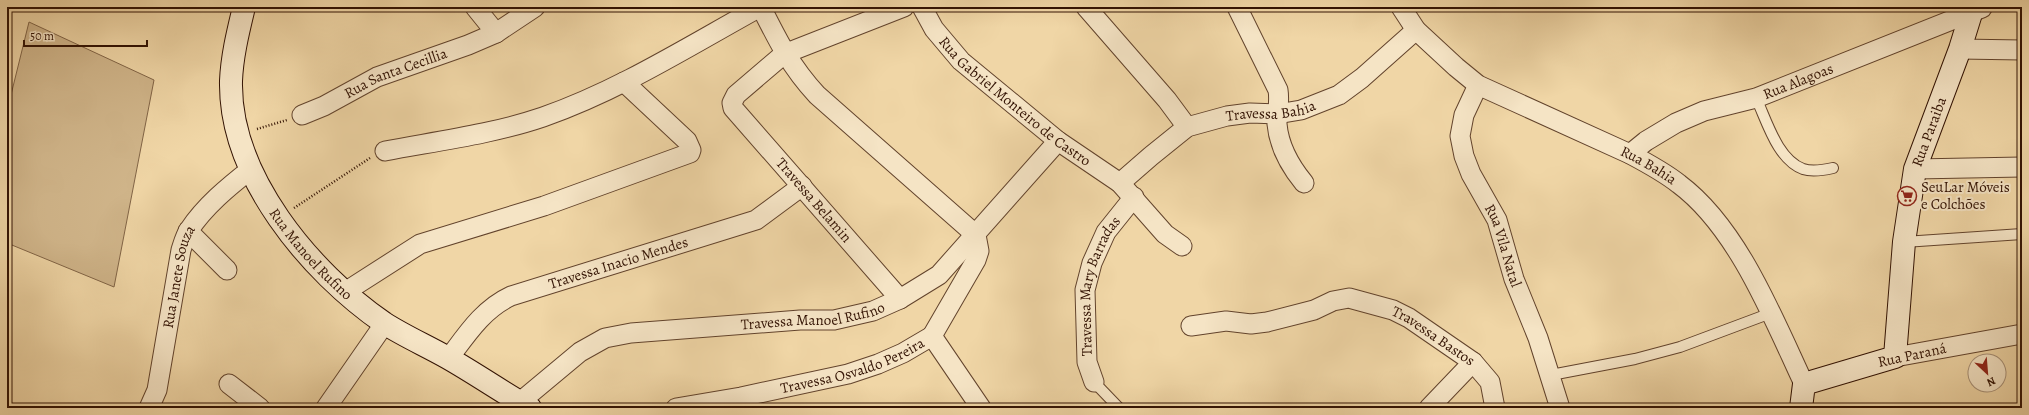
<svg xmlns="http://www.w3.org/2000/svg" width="2029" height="415" viewBox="0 0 2029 415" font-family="Alegreya,serif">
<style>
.green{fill:#d0b58a;stroke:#816446}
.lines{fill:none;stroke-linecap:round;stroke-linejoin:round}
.lane-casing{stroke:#62432c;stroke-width:12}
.street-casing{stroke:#62432c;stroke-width:21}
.secondary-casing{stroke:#321203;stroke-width:24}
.path{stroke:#321203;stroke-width:2.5;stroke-dasharray:1 2;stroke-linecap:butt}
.lane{stroke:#f5e4c5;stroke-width:10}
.street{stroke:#f5e4c5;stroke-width:19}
.secondary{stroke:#f5e4c5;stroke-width:22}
.labels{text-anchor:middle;stroke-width:4;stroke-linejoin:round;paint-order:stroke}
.street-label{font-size:15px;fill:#321203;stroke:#f5e4c5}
.poi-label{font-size:15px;fill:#321203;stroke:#f5e4c5;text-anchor:start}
</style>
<rect width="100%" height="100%" fill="#f0d6a6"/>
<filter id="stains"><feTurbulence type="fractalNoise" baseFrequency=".005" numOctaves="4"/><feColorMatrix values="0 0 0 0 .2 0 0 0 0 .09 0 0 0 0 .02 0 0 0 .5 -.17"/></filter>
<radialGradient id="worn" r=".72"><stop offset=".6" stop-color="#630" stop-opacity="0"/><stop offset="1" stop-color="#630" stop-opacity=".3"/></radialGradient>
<path class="green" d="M29,22L154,80L114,287L7,243V111Z"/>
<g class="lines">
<defs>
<path id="lane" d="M1756,98C1767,121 1777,159 1803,169C1812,172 1824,170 1833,168
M1904,242L2022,234
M1551,375L1635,359L1680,347L1771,313
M1094,382L1119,408
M741,397L749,408"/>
<g id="street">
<path d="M475,7L496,33"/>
<path d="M761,7C778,41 791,67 817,95L976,235L979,251L976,260L932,336L981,408"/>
<path id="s1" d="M922,7L934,29L961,61L1058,141L1120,183L1165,234L1182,246"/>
<path d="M1086,7L1167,100L1187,127"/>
<path d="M1237,7L1278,90C1280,102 1277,113 1277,124C1279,147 1290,166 1304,183"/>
<path id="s2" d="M1401,7L1416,30L1456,67L1478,85L1630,154C1647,163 1664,172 1679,184C1738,228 1773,318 1804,384"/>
<path d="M1960,49L2022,50"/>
<path id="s3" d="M1478,85L1464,115L1460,136L1464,156L1471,174L1497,220L1514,279L1538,338L1560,408"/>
<path id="s4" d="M302,115L324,106L377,77L468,45L496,33L535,7"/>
<path d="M385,151C438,141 493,134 543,117C620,90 689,46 760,7"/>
<path id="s5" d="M1630,154L1646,141L1676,123L1704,111L1756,98L1982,8"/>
<path d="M1915,169L2022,167"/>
<path id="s6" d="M1120,183L1151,156L1187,127L1227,116L1250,113L1277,114L1301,110L1339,95L1362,78L1416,30"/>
<path d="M188,231L227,270"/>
<path d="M345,292L420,244L544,206L690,153L691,150L687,141L624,82"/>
<path d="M900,299L733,108L732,103L736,95L784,54L904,7"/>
<path id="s7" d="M1191,326L1226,321L1251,324L1267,322L1314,310L1333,301L1349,298L1393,310L1409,318L1473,362L1490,382L1495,408"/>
<path d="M1895,357L2022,334"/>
<path id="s8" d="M449,358C467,334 483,309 511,296L756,220L802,186"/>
<path id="s9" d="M1094,382L1087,362L1085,290L1092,263L1106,232L1134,197"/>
<path d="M229,384L260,408"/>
<path id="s10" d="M520,402L580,352L605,338L631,333L800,320H834L873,311L900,299L939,275L1058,141"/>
<path id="s11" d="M149,408L157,390L181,250C183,244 185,236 189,230C205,206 228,187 251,169"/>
<path d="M326,408L385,323"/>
<path id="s12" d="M676,408L741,397L848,374L878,364L903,353L932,336"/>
<path d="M1429,408L1473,362"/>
</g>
<g id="secondary">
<path id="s13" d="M244,7C238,32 232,56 231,81C229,176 310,272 384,323C404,336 427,346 448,358C476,374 502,392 530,408"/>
<path id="s14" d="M1801,408L1804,384L1895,357L1904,242L1915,169L1960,49L1973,7"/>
</g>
</defs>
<use href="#lane" class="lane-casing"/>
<use href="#street" class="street-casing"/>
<use href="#secondary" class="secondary-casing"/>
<path class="path" d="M257,129L287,120
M294,208L370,158"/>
<use href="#lane" class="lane"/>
<use href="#street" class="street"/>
<use href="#secondary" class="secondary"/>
</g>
<defs>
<symbol id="supermarket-ring" viewBox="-11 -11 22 22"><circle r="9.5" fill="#f5e4c5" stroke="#8f2418" stroke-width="1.5"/><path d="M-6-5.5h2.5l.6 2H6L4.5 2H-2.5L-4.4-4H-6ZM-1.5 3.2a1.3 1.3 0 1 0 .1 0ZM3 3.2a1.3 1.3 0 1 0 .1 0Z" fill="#8f2418"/></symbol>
</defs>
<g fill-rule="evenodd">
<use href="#supermarket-ring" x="1896" y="185" width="22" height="22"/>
</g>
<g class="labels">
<g class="street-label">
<text dy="5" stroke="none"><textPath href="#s4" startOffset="103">Rua Santa Cecillia</textPath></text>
<text dy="5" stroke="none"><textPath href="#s5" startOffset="185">Rua Alagoas</textPath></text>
<text dy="5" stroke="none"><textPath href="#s1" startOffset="134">Rua Gabriel Monteiro de Castro</textPath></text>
<text dy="5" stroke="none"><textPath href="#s6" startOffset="173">Travessa Bahia</textPath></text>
<text dy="5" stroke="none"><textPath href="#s14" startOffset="348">Rua Paraiba</textPath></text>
<text dy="5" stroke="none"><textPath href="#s2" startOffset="299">Rua Bahia</textPath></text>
<text transform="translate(814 200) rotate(49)" y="5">Travessa Belamin</text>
<text dy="5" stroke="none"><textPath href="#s3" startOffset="173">Rua Vila Natal</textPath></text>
<text dy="5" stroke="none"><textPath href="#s13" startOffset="271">Rua Manoel Rufino</textPath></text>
<text dy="5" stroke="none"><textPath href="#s8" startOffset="201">Travessa Inacio Mendes</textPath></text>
<text dy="5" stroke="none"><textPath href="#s11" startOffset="135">Rua Janete Souza</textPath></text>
<text dy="5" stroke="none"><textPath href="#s9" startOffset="100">Travessa Mary Barradas</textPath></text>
<text dy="5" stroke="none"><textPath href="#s10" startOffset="316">Travessa Manoel Rufino</textPath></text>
<text dy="5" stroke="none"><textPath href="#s7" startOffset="256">Travessa Bastos</textPath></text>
<text transform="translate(1912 355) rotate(-12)" y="5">Rua Paraná</text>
<text dy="5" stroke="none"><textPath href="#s12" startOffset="182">Travessa Osvaldo Pereira</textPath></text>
</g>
<g class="poi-label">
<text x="1921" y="192">SeuLar Móveis<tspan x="1921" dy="17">e Colchões</tspan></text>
</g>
</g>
<rect width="2029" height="415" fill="none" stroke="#f0d6a6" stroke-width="24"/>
<rect x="8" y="8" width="2013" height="399" fill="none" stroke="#321203" stroke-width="2"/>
<rect x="12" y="12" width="2005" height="391" fill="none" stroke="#321203"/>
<g transform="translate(1987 373) rotate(154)"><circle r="19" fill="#f5e4c5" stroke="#a79077"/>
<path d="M0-3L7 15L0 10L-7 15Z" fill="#8f2418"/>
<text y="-6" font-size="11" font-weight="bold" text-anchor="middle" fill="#321203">N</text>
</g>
<path d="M24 40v6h123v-6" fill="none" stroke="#321203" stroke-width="2"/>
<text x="30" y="40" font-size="12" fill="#321203" stroke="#f5e4c5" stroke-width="3" paint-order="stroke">50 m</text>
<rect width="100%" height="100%" filter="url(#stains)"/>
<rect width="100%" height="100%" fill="url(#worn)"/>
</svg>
